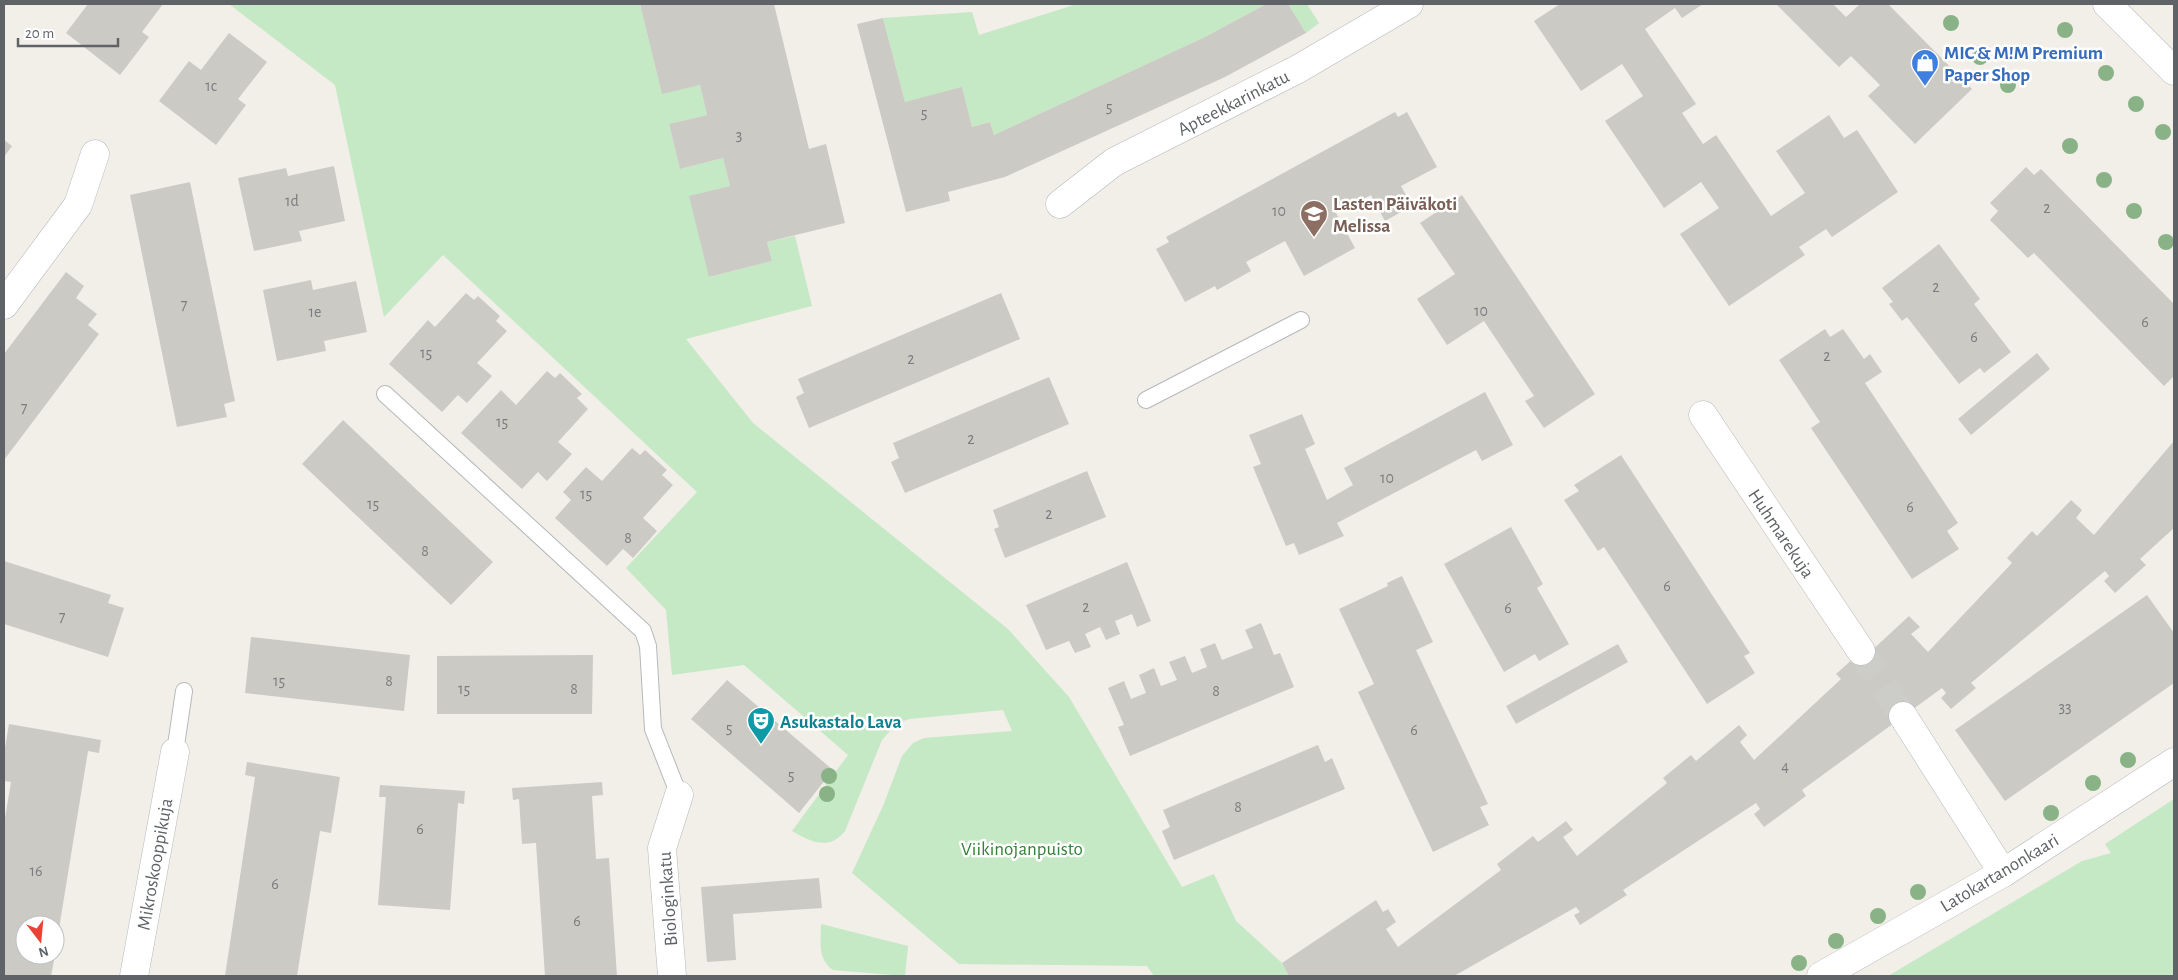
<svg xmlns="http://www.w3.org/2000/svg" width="2178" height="980" viewBox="0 0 2178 980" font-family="'Alegreya Sans',sans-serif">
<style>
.green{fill:#c5e8c5}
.building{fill:#cccac5}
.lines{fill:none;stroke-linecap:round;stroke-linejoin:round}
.street-tunnel{stroke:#ccccc8;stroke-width:28;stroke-dasharray:28 14;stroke-linecap:butt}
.lane-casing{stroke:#b5b8bc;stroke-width:18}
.street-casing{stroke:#b5b8bc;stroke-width:29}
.secondary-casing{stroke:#b6babf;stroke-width:29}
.lane{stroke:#fff;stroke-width:16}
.street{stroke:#fff;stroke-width:28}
.secondary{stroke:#fff;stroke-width:28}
.tree{fill:#89b387}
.labels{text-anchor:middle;stroke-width:5;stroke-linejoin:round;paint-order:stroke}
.number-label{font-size:16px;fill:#7a7d7f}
.shop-label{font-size:19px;font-weight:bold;fill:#366cbe;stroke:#fff;text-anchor:start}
.street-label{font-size:19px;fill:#5f6368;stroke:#fff}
.education-label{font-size:19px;font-weight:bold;fill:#785e54;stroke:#fff;text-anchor:start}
.culture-label{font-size:19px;font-weight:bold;fill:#0d838f;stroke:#fff;text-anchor:start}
.park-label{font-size:19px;fill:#348238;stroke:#fff}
</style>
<rect width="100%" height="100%" fill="#f1efe8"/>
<path class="green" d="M229,4H640L662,93L700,85L707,115L669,124L680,169L723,158L730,186L690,196L710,277L772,261L767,242L795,236L812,306L686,339L753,423L1008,629L1069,697L1182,887L1214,874L1236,921L1282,963L1289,976H1154L1147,966L959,964L852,873L883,806L902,756L913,743L924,738L1012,731L1003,710L909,719L896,724L882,740L845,831C829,851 811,842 792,831L848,755L744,665L672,675L666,610L626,568L697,492L443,255L384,317L335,85Z
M1077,4H1266L1205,37L994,135L990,122L972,127L962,88L905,102L883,18L972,12L979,35Z
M1288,4H1307L1319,23L1306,33Z
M2174,799V976H1888L2082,861L2111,853L2105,844Z
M821,924L908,946L905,976L833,970C817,959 821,942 821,924Z"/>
<path class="building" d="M88,4H163L142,32L149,37L120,75L66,33Z
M640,4H774L809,149L826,144L845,223L767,242L772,261L709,277L689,196L730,186L723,158L680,169L669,124L707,115L700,85L662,94Z
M1266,4H1288L1306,33L1225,77L1005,177L948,192L950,201L906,212L857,24L883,18L905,102L962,87L972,127L990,122L994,135L1205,37Z
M1560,4H1703L1682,18L1675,8L1645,29L1696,104L1682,113L1703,144L1716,135L1771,216L1805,193L1776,151L1829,115L1844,138L1857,130L1898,192L1832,237L1826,229L1799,247L1805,255L1729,306L1680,234L1719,208L1701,182L1664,208L1605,121L1643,96L1622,64L1581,91L1534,21Z
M1776,4H1833L1846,17L1860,4H1888L1972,89L1915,144L1868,96L1880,85L1851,56L1839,67Z
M229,33L267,62L238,99L246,105L216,145L159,101L189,61L201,70Z
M1395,112L1398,117L1407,112L1437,167L1401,186L1412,206L1385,221L1371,195L1336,213L1355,248L1304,276L1285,241L1246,262L1251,271L1217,290L1215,286L1185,302L1156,249L1169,242L1166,237Z
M4,140L12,146L4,157Z
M334,166L345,221L299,231L302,241L254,251L238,178L286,168L288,176Z
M2026,167L2034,175L2041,169L2174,304V376L2164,386L2034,253L2028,258L1990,220L1998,211L1990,203Z
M190,182L235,401L224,404L227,417L177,427L130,195Z
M1462,195L1595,394L1544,428L1525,401L1534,396L1484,321L1447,345L1417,299L1455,274L1420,223Z
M1939,244L1980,299L1974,304L2011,352L1984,373L1980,368L1959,384L1907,317L1902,321L1889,304L1893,302L1882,288Z
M66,272L84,286L76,298L97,314L88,325L99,334L4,460V354Z
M311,280L313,290L356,281L367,332L324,341L326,351L277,361L263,290Z
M466,293L474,300L478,296L500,316L496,321L507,331L477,363L492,376L467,403L458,395L442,412L389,364L428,320L435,327Z
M1001,293L1020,339L809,428L796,397L804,393L798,379Z
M1825,329L1830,337L1843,329L1864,359L1870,354L1882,372L1865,383L1958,523L1947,531L1959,549L1912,579L1811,428L1820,422L1779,360Z
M2037,353L2050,369L1971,435L1958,419Z
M547,371L555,378L560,373L582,394L577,398L588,409L558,442L572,454L547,481L538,472L522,489L461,433L501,390L516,405Z
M1049,377L1069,424L905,493L891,462L899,458L893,443Z
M1485,392L1513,445L1482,461L1476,450L1337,523L1344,536L1299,555L1294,543L1286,546L1253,467L1261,464L1249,435L1302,414L1315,444L1305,449L1327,500L1353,485L1344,468Z
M343,420L493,562L451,605L302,464Z
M2174,441V528L2140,559L2146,565L2115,593L2104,581L2109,576L2105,571L1971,683L1976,688L1951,709L1941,698L1946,693L1942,688L1802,790L1806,796L1764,827L1754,814L1760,809L1756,803L1623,890L1627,895L1580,925L1574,915L1580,912L1576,907L1454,976H1289L1282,963L1376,900L1383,912L1388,909L1396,922L1386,929L1398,947L1501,870L1497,864L1533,836L1538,842L1566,821L1573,830L1563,837L1577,856L1667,783L1663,778L1691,755L1696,761L1739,725L1747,735L1740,742L1754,760L1841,679L1836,674L1865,648L1869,653L1909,616L1920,627L1911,634L1928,652L2012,563L2007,558L2032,531L2037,536L2071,500L2082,510L2076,518L2094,535Z
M632,448L640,455L645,450L667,470L662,475L673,485L643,518L657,531L633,558L623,549L607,566L555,518L571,500L563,492L586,467L602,481Z
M1621,455L1750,653L1744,656L1755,673L1707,704L1604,547L1598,551L1564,500L1579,491L1574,485Z
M1087,471L1106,517L1005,558L994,529L999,527L993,510Z
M1511,527L1543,584L1537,588L1569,644L1539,661L1535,654L1504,672L1444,564Z
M4,561L111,595L108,603L124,608L108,657L4,624Z
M1127,562L1151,621L1137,627L1132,614L1115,621L1120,634L1106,640L1100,627L1085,634L1091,647L1075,653L1069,641L1046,650L1026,605Z
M1402,576L1433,642L1416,650L1488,804L1480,807L1489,825L1433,852L1358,692L1374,684L1339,609L1388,586L1387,583Z
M2147,595L2174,633V683L2005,801L1955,730Z
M1261,623L1274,655L1280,653L1294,687L1130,756L1118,727L1124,725L1108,688L1124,681L1131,699L1146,693L1139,675L1154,668L1161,686L1177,680L1169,662L1185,656L1192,673L1207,667L1200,649L1215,643L1222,660L1253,648L1245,630Z
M251,637L410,655L404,711L245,693Z
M1618,644L1628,662L1516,724L1506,706Z
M593,655L592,714H437V656Z
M727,680L833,770L799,813L691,719Z
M9,724L101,740L99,753L88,751L56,947L55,925H25V955H55L51,976H4V824L11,782L4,781V754Z
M1318,745L1325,762L1332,758L1345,789L1174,860L1162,831L1170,827L1163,810Z
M247,762L340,777L331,833L320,831L297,976H225L255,777L245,775Z
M602,782L603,795L592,796L596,859L609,858L617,976H545L536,843L522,844L519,799L513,800L512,788Z
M380,785L465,791L464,804L458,803L450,910L378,905L386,797H379Z
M819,878L822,908L733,914L736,960L707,962L701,887Z"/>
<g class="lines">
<path class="street-tunnel" d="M1861,651L1903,716"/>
<defs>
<path id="lane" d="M385,394L643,631L648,646L653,729L679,795
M1146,400L1301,320
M175,752L184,691"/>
<path id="street" d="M2107,4L2174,71
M1060,204L1114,162L1298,69L1409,4
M4,305L78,205L95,154
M1703,415L1861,651
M1903,716L2003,873
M134,976L175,752
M672,976L662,848L679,795"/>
<path id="secondary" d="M1821,976L2003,873L2174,762"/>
</defs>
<use href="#lane" class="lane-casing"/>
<use href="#street" class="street-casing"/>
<use href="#secondary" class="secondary-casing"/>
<use href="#lane" class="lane"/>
<use href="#street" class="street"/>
<use href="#secondary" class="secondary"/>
</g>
<g class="tree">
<circle cx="1951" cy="23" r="8"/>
<circle cx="2065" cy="30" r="8"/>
<circle cx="1980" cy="57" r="8"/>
<circle cx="2106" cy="73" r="8"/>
<circle cx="2008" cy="85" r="8"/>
<circle cx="2136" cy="104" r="8"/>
<circle cx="2163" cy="132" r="8"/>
<circle cx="2070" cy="146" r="8"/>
<circle cx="2104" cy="180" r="8"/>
<circle cx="2134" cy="211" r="8"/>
<circle cx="2166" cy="242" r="8"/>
<circle cx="2128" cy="760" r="8"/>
<circle cx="829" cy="776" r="8"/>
<circle cx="2093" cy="783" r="8"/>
<circle cx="827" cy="794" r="8"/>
<circle cx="2051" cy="813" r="8"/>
<circle cx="1918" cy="892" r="8"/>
<circle cx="1878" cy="916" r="8"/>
<circle cx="1836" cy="941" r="8"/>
<circle cx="1799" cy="963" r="8"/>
</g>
<defs>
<symbol id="shop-pin" viewBox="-11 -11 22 30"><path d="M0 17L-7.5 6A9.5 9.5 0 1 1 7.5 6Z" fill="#3f7fe0" stroke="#fff"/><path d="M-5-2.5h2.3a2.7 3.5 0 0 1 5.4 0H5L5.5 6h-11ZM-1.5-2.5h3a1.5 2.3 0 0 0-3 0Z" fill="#fff"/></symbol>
<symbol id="school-pin" viewBox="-11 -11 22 30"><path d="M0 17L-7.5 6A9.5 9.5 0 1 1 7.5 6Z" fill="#8d6e63" stroke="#fff"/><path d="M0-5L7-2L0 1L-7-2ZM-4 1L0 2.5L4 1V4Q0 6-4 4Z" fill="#fff"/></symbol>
<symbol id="theatre-pin" viewBox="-11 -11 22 30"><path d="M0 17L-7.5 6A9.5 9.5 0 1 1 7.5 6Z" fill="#0f9aa8" stroke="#fff"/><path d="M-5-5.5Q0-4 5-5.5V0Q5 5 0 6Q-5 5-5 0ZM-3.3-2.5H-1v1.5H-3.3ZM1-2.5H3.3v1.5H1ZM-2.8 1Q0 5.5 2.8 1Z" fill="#fff"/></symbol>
</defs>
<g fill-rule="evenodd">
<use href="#shop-pin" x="1909" y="47" width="32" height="43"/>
<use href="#school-pin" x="1298" y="198" width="32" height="43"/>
<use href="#theatre-pin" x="745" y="705" width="32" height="43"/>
</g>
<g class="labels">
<g class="number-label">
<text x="211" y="91">1c</text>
<text x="1109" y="112">5</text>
<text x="924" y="118">5</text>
<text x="739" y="140">3</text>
<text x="292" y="206">1d</text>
<text x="2047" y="213">2</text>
<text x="1279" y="216">10</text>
<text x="1936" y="292">2</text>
<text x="184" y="310">7</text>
<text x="1481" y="316">10</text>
<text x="315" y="317">1e</text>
<text x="2145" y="327">6</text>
<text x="1974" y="342">6</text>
<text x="426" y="358">15</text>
<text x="1827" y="361">2</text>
<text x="911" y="364">2</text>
<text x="24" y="413">7</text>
<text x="502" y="427">15</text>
<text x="971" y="444">2</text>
<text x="1387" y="483">10</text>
<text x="586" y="499">15</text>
<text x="373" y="509">15</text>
<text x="1910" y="512">6</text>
<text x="1049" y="519">2</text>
<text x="628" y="543">8</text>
<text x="425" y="556">8</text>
<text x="1667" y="591">6</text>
<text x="1086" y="612">2</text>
<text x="1508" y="613">6</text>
<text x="62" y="622">7</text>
<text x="279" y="686">15</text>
<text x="389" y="686">8</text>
<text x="464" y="694">15</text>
<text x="574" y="694">8</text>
<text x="1216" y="696">8</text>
<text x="2065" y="712">33</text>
<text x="729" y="733">5</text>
<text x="1414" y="735">6</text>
<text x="1785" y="771">4</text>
<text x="791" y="780">5</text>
<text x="1238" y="812">8</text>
<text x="420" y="834">6</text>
<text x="36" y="876">16</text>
<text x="275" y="889">6</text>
<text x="577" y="926">6</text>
</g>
<g class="shop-label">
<text x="1944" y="59">MIC &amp; M!M Premium<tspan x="1944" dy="22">Paper Shop</tspan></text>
</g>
<g class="street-label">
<text transform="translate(1233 102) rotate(-27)" y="7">Apteekkarinkatu</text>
<text transform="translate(1782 533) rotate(56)" y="7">Huhmarekuja</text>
<text transform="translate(154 864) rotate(-80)" y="7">Mikroskooppikuja</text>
<text transform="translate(1999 872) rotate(-31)" y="7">Latokartanonkaari</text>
<text transform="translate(667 899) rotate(-94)" y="7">Biologinkatu</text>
</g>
<g class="education-label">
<text x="1333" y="210">Lasten Päiväkoti<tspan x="1333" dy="22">Melissa</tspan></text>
</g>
<g class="culture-label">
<text x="780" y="728">Asukastalo Lava</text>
</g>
<g class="park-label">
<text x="1022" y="855">Viikinojanpuisto</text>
</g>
</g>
<rect width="2178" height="980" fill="none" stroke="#5f6368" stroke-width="10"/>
<g transform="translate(40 940) rotate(164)"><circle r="24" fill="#ffffff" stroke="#bfc1c3"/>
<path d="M0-4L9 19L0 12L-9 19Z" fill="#ea4335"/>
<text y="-8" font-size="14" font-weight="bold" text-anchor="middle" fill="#5f6368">N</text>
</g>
<path d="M18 38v8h100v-8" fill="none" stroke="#5f6368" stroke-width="2.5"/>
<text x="25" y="38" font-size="15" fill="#5f6368" stroke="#ffffff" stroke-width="4" paint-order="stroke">20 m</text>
</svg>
